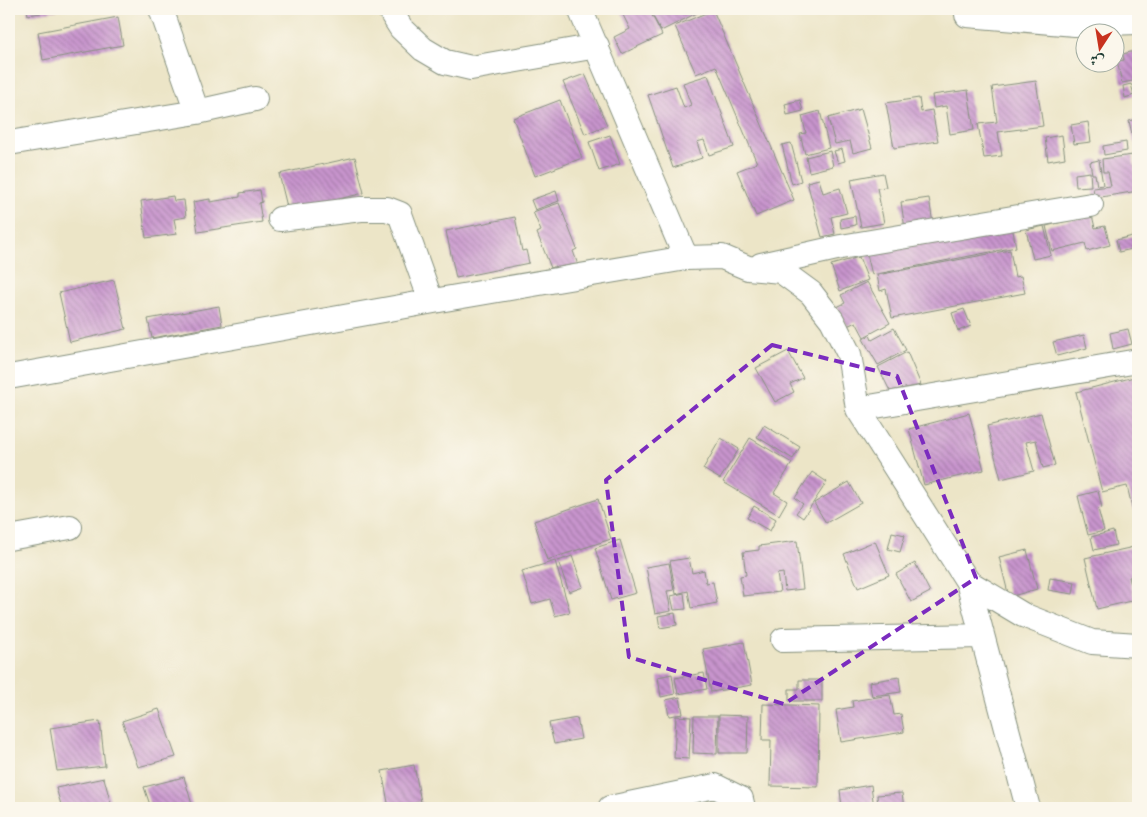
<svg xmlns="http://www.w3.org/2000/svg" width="1147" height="817" viewBox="0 0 1147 817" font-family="Alegreya,Amiri,serif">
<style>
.building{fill:url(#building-back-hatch)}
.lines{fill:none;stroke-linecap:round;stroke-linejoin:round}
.minor-casing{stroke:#86917e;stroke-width:26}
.minor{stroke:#fff;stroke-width:24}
.marked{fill:none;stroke:#7b2cbf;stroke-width:4;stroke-dasharray:10 6;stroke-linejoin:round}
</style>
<defs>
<pattern id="building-back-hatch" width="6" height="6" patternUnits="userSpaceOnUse" patternTransform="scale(1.25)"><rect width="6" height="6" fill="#c894cd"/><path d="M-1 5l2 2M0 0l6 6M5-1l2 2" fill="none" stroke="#a27aa7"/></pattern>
</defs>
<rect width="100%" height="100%" fill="#fbf7ec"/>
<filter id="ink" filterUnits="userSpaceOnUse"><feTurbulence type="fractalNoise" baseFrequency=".02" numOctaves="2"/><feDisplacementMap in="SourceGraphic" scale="10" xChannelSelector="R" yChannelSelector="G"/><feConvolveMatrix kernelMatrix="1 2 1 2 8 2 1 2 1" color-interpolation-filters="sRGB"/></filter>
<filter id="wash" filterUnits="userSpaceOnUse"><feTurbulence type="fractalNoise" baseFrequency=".0096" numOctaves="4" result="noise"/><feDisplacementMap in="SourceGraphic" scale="20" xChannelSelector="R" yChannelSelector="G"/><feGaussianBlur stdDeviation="1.12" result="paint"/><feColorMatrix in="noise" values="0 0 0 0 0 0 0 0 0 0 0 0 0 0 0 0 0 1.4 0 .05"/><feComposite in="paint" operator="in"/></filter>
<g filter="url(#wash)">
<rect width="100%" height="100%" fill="#ece5c7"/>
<g id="blocks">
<path class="building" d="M27,9H58V10L28,15Z
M632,9H703V10L661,31L650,11L662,35L622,54L614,37L630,29L622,13Z
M713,10L794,200L756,216L737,171L757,163L716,66L696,74L675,26Z
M118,17L123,45L43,60L38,32Z
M1138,50V80L1122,83L1117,61L1124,60L1123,54Z
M585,74L607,125L585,134L563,82Z
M708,75L734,147L709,155L704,140L697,142L702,158L673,168L648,95L676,86L684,108L691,105L683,83Z
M1036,81L1043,126L998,132L1002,156L984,158L978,124L997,122L992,87Z
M1131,84L1134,95L1125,98L1123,86Z
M968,90L974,130L950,134L946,106L934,108L932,95Z
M919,98L921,112L932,110L938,141L894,148L886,103Z
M560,100L582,158L535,176L513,118Z
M800,100L803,111L787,115L785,104Z
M861,109L872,148L853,153L850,141L835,144L828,118Z
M820,111L829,148L805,154L800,134L806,133L802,116Z
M1138,119V142L1134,143L1129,121Z
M1088,122L1091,142L1074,144L1071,125Z
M610,135L620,164L599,171L589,142Z
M1062,135L1065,158L1048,161L1045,138Z
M1126,142L1127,151L1104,155L1103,146Z
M791,143L801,181L792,184L782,145Z
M842,149L845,161L838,163L834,151Z
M830,151L833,166L809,172L806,157Z
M1133,155L1138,191L1095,198L1093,188L1111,186L1108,172H1103L1102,159Z
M355,157L364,193L288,211L279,174Z
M1099,160L1103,185L1097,186L1095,174H1092L1090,162Z
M1090,172L1091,186L1076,187L1075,174Z
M883,173L886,187L877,188L884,223L861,227L851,179Z
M819,179L823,193L840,188L847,213L831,217L835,234L822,237L807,182Z
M260,190L262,202L259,203L262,222L198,232L193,202L210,199V202L240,197V193Z
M556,191L559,201L535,210L531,200Z
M173,196L174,201L184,200L186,217L174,219L177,234L146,238L141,201Z
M929,198L933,224L905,229L901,202Z
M559,203L577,249L573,251L578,265L558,272L556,266L551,268L537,233L541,231L533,212Z
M1092,215L1095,228L1105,226L1110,245L1087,251L1085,243L1052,251L1046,226Z
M855,216L856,225L841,228L840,219Z
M515,217L522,251L526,250L529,263L456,278L446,231Z
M1012,226L1016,247L872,275L867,254Z
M1044,226L1051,255L1033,259L1026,230Z
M1133,236L1136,248L1119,252L1116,240Z
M1010,250L1015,277L1021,276L1025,293L892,318L886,289L880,291L877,275Z
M859,257L868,280L840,291L831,265Z
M114,280L126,329L70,342L59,293Z
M867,282L890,323L864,337L856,322L847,326L837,307L845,303L841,295Z
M219,306L222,325L152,338L148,319Z
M964,309L971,326L958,331L952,313Z
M894,328L906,350L878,365L863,339L870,335L872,340Z
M1128,329L1132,344L1113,349L1110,333Z
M1084,335L1087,348L1057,356L1053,342Z
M788,351L803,378L790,384L794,392L775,402L756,368Z
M907,352L921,385L890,391L878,367Z
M1138,376V510L1133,511L1127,486L1102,492L1076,392Z
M969,413L984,470L924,485L909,429Z
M1041,413L1055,465L1043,468L1036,440L1026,442L1034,471L1001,479L987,426Z
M764,425L800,447L793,459L757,437Z
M721,438L739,449L720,479L703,469Z
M750,438L792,463L774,493L787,501L779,515L723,482Z
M812,472L827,482L803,518L796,513L803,504L795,498Z
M849,482L861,503L826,523L814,503Z
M1098,491L1102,508L1098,509L1104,531L1088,535L1078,496Z
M598,499L611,539L547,560L534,521Z
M754,506L776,519L770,531L747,518Z
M1113,531L1116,545L1094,550L1091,537Z
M892,532L905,535L900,552L888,549Z
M620,540L636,593L611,600L595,548Z
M797,541L803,589L785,591L783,573L777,574L780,592L743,596L740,576L746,575L743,552L759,550V546Z
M875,541L889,575L858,588L844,554Z
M1138,546V576L1129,577L1135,600L1097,609L1085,558Z
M1027,550L1037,589L1009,597L999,557Z
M572,556L583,587L569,592L558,561Z
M689,558L692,573L704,570L706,583L713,582L717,603L691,608L688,591L676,594L670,561Z
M555,561L570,612L555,616L550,599L532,604L522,571Z
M669,563L674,590L667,591L671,611L655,614L646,567Z
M915,563L930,592L911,602L896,574Z
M1050,578L1075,582L1073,594L1048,590Z
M684,593L686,609L674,610L671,596Z
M675,613L677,625L660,628L658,616Z
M744,642L752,685L711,692L703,649Z
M704,673L707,689L678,694L675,678Z
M672,674L675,694L661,697L658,677Z
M899,677L901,692L872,696L869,682Z
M799,680H822V701H789V689H799Z
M890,695L894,715L901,714L904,732L841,742L836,710L853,707L852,701Z
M680,697L683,714L669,716L666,700Z
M763,704L819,706L818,787L770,786L771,740H762Z
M159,709L176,757L138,767L122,721Z
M719,715L748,716L747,753H719Z
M676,716L691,717L689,759L674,758Z
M694,716H718L717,754L693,753Z
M577,718L581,739L554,744L549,723Z
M100,721L105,766L57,771L50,728Z
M414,765L421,802L389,808L382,771Z
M184,777L193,808H151L144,787Z
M104,778L112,808H62L56,788Z
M871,785L874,808H842L840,790Z
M902,793L904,808H878L877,795Z
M424,803L425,808H400V807Z"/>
</g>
</g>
<g filter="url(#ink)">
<use href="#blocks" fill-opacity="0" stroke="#86917e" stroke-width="1"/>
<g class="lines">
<defs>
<path id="minor" d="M161,9L197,112
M389,9L401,28L423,49L445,62L471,68L597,46
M580,9L686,258
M967,15L1075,24L1138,22
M9,143L197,112L255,99
M280,219L361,209H387L400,214L431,301
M761,265L841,247L1091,205
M9,377L445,299L686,258L722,257L748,268L781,271L811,293L832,320L849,354L858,409L968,582L1023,615L1092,642L1138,645
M858,409L1138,361
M9,538L70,527
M968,582L1028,808
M783,640L982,636
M610,808L715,786L741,799L743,808"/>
</defs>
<use href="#minor" class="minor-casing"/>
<use href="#minor" class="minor"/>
</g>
</g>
<path class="marked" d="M772,345L897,376L976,578L784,704L629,657L606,480Z"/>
<rect width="1147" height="817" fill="none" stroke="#fbf7ec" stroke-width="30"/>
<g transform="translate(1100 48) rotate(192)"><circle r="24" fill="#fbf7ec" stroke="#a3ada2"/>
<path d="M0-4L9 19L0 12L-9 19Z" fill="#c8321e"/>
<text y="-8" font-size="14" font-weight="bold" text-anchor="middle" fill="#1f3d34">ش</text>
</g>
</svg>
